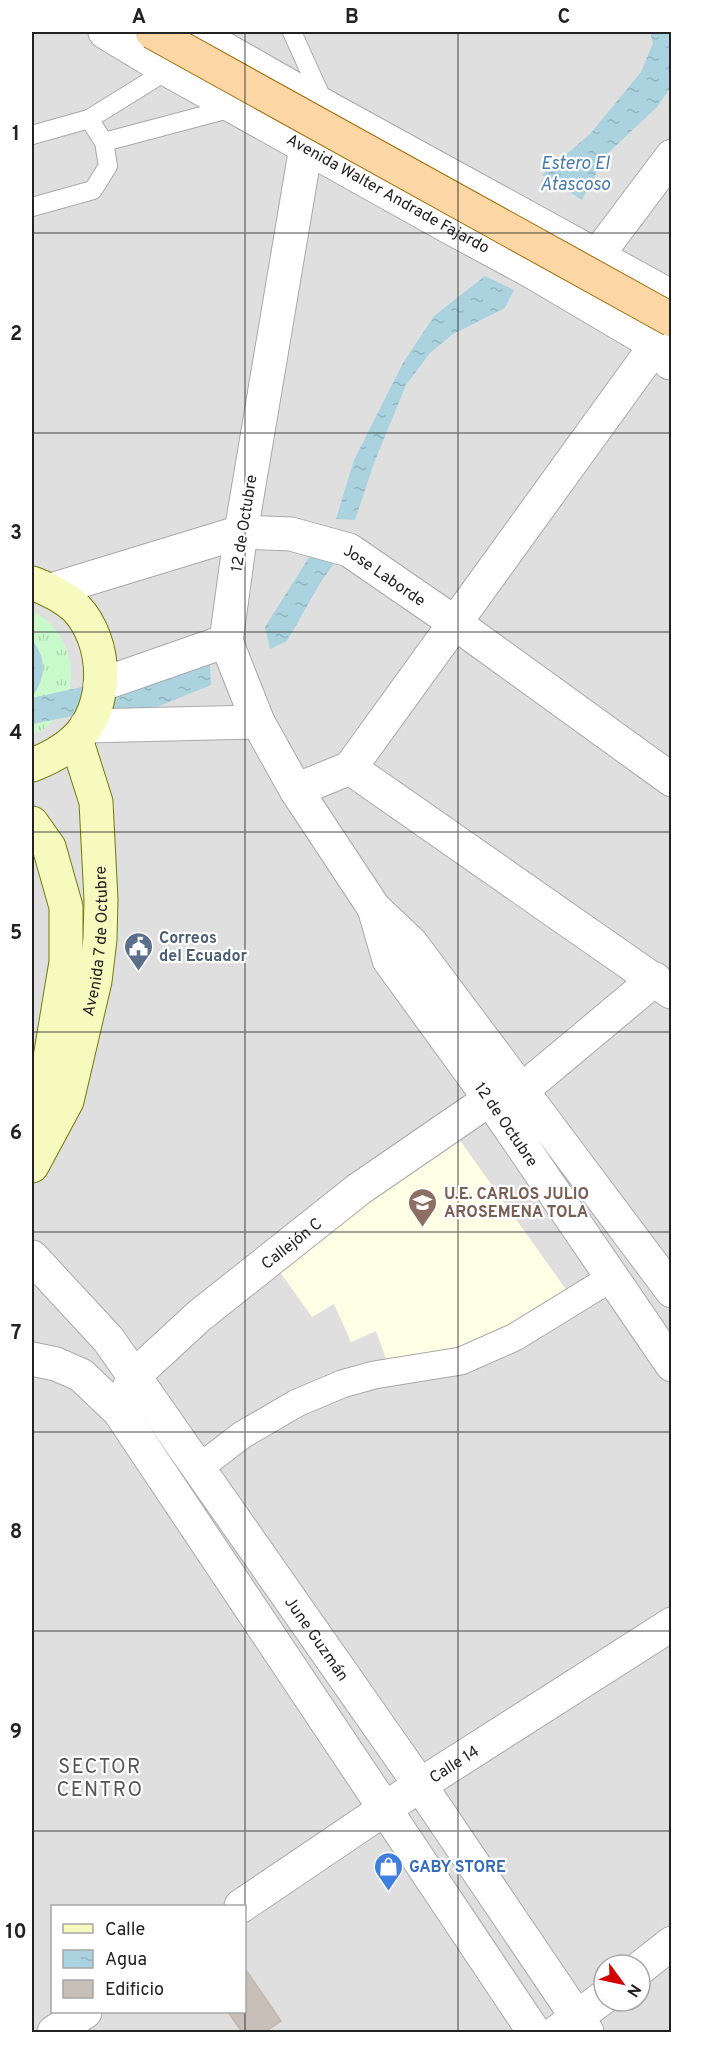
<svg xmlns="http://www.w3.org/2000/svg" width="703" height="2064" viewBox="0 0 703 2064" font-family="Overpass,sans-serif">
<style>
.residential{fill:#e0dfdf;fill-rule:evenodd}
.education{fill:#ffffe5}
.park{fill:url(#park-tufts)}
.water{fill:url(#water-ripples)}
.building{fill:#c7bfb8;stroke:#c4b6ab;stroke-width:1.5}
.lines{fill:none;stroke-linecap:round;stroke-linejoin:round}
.service-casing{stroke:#a9a9a9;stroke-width:20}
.pedestrian-casing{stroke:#a9a9a9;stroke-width:29}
.minor-casing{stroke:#a9a9a9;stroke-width:35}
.tertiary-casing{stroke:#a9a9a9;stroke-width:35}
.secondary-casing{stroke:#707d05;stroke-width:35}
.service{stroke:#fff;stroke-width:18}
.pedestrian{stroke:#fff;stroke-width:27}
.minor{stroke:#fff;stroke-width:33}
.tertiary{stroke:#fff;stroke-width:33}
.secondary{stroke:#f7fabf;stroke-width:33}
.primary-bridge-casing{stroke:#a06b00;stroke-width:35;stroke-linecap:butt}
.primary-bridge{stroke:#fcd6a4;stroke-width:33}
.grid{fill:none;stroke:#222;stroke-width:1.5;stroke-opacity:0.55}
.labels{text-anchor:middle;stroke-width:4.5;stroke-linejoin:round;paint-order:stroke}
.street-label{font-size:16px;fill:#222;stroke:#fff}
.service-label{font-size:16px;font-weight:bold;fill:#4e5e75;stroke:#fff;text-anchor:start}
.education-label{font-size:16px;font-weight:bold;fill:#785e54;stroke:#fff;text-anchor:start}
.shop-label{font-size:16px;font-weight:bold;fill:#366cbe;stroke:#fff;text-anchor:start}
.water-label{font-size:18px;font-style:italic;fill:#4a7aab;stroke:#fff}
.quarter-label{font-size:20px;letter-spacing:1.5px;fill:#555;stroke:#fff}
.neatline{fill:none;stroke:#222;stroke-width:2}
.grid-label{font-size:20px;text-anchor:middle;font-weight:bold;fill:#222}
</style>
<defs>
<pattern id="park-tufts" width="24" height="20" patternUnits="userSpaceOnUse" patternTransform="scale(1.5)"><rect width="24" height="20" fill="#c8facc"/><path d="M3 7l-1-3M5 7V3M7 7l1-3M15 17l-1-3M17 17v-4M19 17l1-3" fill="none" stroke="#acd6af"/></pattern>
<pattern id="water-ripples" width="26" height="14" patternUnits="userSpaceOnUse" patternTransform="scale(1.5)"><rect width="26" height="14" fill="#aad3df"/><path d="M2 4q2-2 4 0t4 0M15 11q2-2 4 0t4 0" fill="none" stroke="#92b5bf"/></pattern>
</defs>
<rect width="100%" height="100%" fill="#f2efe9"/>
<path class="residential" d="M32,32H671V2032H32ZM52,1906H244V2012H52ZM604,1965H640V2001H604Z"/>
<path class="education" d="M459,1139L567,1291L499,1332L459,1346L407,1360L386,1359L376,1331L351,1342L334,1304L312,1317L275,1265Z"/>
<path class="park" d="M32,611C82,635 86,713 32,735Z"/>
<path class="water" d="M650,32H671V87L657,107L606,155L582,200L542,175L590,134L641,72L653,43Z
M485,276L514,290L505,308L453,334L430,353L406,385L374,463L355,520L336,519L354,460L403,363L434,316Z
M310,556L334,564L322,580L287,641L270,649L265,627Z
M32,640C47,658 46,678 32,697Z
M209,648L211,685L147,711L78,715L32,724V698L82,687H140Z"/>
<path class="building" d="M244,1967L281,2021L265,2032H242L228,2012H244Z"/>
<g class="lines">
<defs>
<path id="service" d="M292,32L324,103
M89,119L168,70
M32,135L89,119L104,142L108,166L93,190L32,207
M104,142L236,107"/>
<path id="pedestrian" d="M199,1468L242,1435L297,1403L342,1384L374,1375L461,1361L515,1337L611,1278"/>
<g id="minor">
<path id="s1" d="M105,32L168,70L451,228L529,270L656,345L672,350"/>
<path d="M195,32L326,107L672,297"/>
<path d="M326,107L306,147L241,532L226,641L258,722L296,790L374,908"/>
<path d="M596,257L672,156"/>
<path id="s2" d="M51,590L241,532L291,534L349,550L455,623L672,780"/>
<path d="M100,685L226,641"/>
<path d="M86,726L258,722"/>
<path d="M350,768L671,992"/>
<path d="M296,790L350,768L656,345L670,363"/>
<path id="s3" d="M672,1291L411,943L374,908L389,960L490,1099L672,1365"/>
<path id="s4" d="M119,1411L134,1376L199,1316L359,1189L490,1099L521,1091L655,979"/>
<path id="s5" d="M241,1906L420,1785L672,1624"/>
<path d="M640,1968L672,1943"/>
<path d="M54,2032L85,2012"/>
<path d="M557,2032L604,1997"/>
</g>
<g id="tertiary">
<path id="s6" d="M32,1257L108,1339L134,1376L420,1785L587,2032"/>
<path d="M32,1359L56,1364L81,1375L119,1411L534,2032"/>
</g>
<g id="secondary">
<path d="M32,583C48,589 63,596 76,608C108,642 110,707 75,740C62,752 48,759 32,765"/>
<path d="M32,823L49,847L66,907V962L44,1094L46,1139"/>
<path id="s7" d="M32,1166L67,1101L95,981L100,939L101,900L96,802L76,739"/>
</g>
</defs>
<use href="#service" class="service-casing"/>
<use href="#pedestrian" class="pedestrian-casing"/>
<use href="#minor" class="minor-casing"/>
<use href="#tertiary" class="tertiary-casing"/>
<use href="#secondary" class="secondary-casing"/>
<use href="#service" class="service"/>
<use href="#pedestrian" class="pedestrian"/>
<use href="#minor" class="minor"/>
<use href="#tertiary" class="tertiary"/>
<use href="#secondary" class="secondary"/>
<defs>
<path id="primary-bridge" d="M152,32L672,320"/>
</defs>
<use href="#primary-bridge" class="primary-bridge-casing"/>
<use href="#primary-bridge" class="primary-bridge"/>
</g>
<path class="grid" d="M245,32V2032M458,32V2032M32,233H672M32,433H672M32,632H672M32,832H672M32,1032H672M32,1232H672M32,1432H672M32,1631H672M32,1831H672"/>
<defs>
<symbol id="civic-pin" viewBox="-11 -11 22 30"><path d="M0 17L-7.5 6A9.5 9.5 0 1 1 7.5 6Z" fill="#5c6f8a" stroke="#fff"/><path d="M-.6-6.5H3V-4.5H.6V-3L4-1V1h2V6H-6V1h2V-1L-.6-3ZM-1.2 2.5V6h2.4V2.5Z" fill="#fff"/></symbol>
<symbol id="school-pin" viewBox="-11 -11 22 30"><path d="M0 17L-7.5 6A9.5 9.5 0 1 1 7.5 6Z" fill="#8d6e63" stroke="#fff"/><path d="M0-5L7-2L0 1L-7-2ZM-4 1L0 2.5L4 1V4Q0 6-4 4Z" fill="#fff"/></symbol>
<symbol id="shop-pin" viewBox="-11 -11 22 30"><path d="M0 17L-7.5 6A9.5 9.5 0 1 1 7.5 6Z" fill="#3f7fe0" stroke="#fff"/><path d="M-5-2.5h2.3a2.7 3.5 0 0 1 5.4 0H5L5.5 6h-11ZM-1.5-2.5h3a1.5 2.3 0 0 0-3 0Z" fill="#fff"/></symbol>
</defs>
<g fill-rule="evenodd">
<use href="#civic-pin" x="122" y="930" width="33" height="45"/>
<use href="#school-pin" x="406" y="1186" width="33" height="45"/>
<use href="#shop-pin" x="372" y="1850" width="33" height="45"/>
</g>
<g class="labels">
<g class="street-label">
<text dy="6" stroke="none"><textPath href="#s1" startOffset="326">Avenida Walter Andrade Fajardo</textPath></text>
<text transform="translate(243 523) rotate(-81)" y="6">12 de Octubre</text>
<text dy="6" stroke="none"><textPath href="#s2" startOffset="352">Jose Laborde</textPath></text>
<text dy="6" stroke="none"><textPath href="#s7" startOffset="237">Avenida 7 de Octubre</textPath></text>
<text dy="6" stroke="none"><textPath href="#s3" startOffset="742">12 de Octubre</textPath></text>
<text dy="6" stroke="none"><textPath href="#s4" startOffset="244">Callejón C</textPath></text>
<text dy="6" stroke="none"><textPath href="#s6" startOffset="477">June Guzmán</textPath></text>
<text dy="6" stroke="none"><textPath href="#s5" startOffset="256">Calle 14</textPath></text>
</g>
<g class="service-label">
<text x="159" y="943">Correos<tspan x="159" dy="18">del Ecuador</tspan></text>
</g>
<g class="education-label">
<text x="444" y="1199">U.E. CARLOS JULIO<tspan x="444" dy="18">AROSEMENA TOLA</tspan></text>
</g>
<g class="shop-label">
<text x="409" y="1872">GABY STORE</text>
</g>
<g class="water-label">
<text x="575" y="169">Estero El<tspan x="575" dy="21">Atascoso</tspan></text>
</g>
<g class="quarter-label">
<text x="100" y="1773">SECTOR<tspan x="100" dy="23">CENTRO</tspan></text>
</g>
</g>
<rect width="703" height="2064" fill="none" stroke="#ffffff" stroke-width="66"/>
<rect x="51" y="1905" width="195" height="108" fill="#ffffff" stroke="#a7a7a7" stroke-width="1.5"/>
<rect x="63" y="1924" width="30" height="9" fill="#f7fabf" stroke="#a7a7a7" stroke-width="1.5"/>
<text x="105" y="1935" font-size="18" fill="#222222">Calle</text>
<rect x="63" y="1950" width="30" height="18" fill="url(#water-ripples)" stroke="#a7a7a7" stroke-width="1.5"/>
<text x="105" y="1965" font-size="18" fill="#222222">Agua</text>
<rect x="63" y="1980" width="30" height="18" fill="#c7bfb8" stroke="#a7a7a7" stroke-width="1.5"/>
<text x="105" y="1995" font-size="18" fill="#222222">Edificio</text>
<g transform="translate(622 1983) rotate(123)"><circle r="28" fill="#ffffff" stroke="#a7a7a7" stroke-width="1.5"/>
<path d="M0-4.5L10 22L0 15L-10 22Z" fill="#d40000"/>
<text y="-9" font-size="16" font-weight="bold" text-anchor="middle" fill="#222222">N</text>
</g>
<rect x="33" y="33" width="637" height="1998" class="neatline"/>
<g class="grid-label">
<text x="139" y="23">A</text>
<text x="352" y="23">B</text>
<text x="564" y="23">C</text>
<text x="16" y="140">1</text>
<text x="16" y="340">2</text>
<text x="16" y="539">3</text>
<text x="16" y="739">4</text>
<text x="16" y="939">5</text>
<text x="16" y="1139">6</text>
<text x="16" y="1339">7</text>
<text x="16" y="1538">8</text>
<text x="16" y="1738">9</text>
<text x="16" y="1938">10</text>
</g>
</svg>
